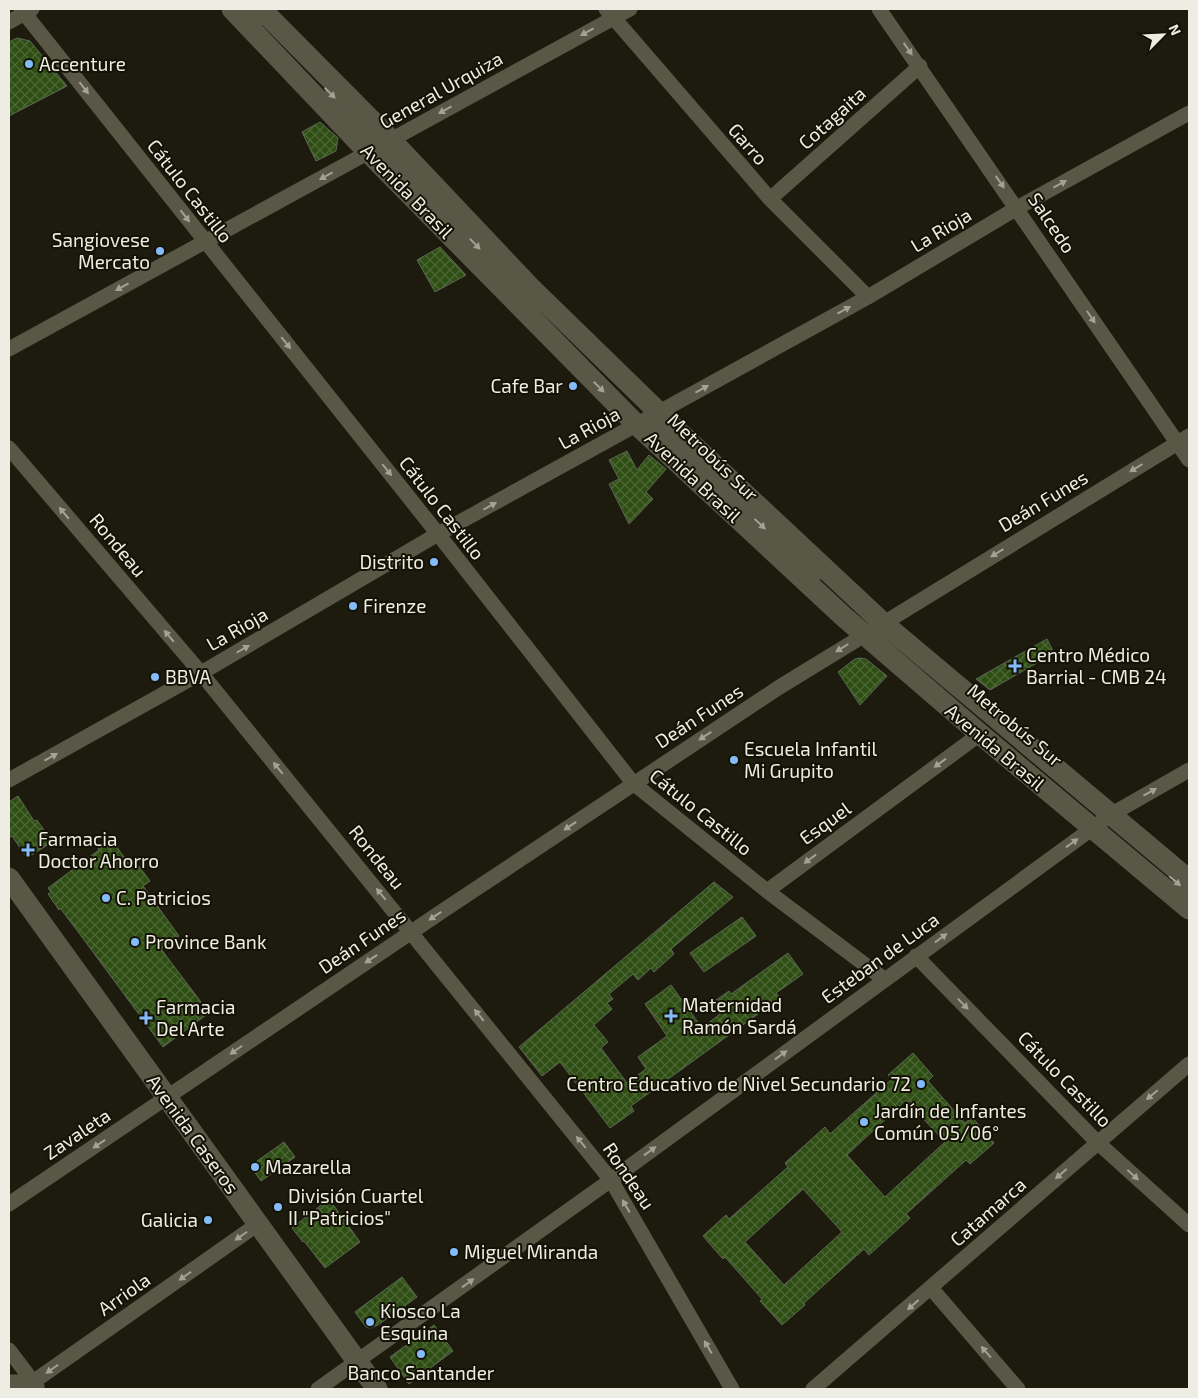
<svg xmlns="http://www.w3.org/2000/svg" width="1198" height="1398" viewBox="0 0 1198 1398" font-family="'Exo 2',sans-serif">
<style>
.building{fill:url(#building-cross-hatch);stroke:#5d6757;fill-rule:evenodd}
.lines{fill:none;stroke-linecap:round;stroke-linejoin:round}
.lane{stroke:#595847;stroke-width:8}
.street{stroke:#595847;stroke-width:15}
.secondary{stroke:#595847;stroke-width:21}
.oneway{fill:#a4a295}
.poi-dot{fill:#84bcfb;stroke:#141205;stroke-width:2}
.labels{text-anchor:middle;stroke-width:4;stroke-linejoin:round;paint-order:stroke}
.poi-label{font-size:19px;fill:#eeede3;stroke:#141205;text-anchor:start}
.street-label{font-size:19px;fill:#eeede3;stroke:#141205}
</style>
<defs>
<pattern id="building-cross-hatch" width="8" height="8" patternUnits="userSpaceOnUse" patternTransform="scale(1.25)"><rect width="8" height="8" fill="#2e4e14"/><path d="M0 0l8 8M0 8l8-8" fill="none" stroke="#4d6836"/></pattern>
</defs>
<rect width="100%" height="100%" fill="#1d1b0d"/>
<path class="building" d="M17,38L30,41L67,86L9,116V42Z
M320,122L338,138L336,151L316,161L302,132Z
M440,247L466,275L435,292L417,260Z
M627,451L637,470L649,455L666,469L646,492L653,499L629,524L609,484L619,479L609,460Z
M1047,639L1054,653L990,690L976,679Z
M860,658L866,659L887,676L860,705L838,672L855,659Z
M18,796L34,821L37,820L52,842L27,858L12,836L9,838V802Z
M111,839L132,868L138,865L150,881L143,886L179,936L161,949L201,1002L198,1004L206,1015L163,1047L76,929L60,908L59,910L48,894L51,892L48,888L99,850L98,848Z
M714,882L733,897L671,949L674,954L654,972L651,968L638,980L633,974L609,994L613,999L607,1003L612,1009L594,1025L608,1042L601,1048L627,1083L646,1069L638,1057L667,1036L645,1004L671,985L702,1028L720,1014L712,1003L729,991L731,994L788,953L803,974L776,993L780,998L631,1106L634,1111L610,1128L560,1062L542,1076L519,1047Z
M742,917L756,936L704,972L690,953Z
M913,1053L933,1076L928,1081L965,1123L972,1117L994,1143L970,1164L966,1160L906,1214L910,1218L869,1255L864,1249L804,1303L805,1305L782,1325L760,1301L762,1299L725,1257L723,1259L703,1236L726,1215L729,1219L788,1167L785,1163L825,1127L830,1134L892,1079L888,1075ZM906,1100L945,1142L885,1197L847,1155ZM803,1189L842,1232L784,1285L745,1242Z
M284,1142L295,1157L261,1181L250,1166Z
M329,1199L360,1242L325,1268L304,1241L303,1242L292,1228Z
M402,1277L417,1297L378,1325L370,1328L366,1327L355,1312Z
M434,1325L453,1351L409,1384L390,1357Z"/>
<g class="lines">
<path class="lane" d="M247,9L259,22
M329,92L508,279
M648,416L667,438L818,576
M1176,882L1189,894"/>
<path class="street" d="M21,9L438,534L633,783L767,891L884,979
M606,9L770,199L868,297
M879,9L1189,460
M9,22L32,9
M770,199L920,66
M9,349L630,9
M9,448L201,673L611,1180L732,1389
M9,780L201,673L438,534L868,297L1017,208L1189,113
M767,891L980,734
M916,956L1097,1142L1189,1225
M9,1204L444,910L778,688L1189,436
M931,1288L1018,1389
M9,1350L37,1387
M9,1382H33L258,1224
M318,1389L611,1180L1112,814L1189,770
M813,1389L1189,1064"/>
<path class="secondary" d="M232,9L369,153L636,424L844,617L980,734L1189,909
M261,9L391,140L530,287L679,432L883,623L1189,880
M9,878L377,1389"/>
</g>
<defs><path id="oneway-solid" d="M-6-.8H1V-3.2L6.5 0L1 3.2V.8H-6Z" transform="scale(1.25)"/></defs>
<g class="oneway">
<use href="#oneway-solid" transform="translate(587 32) rotate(151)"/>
<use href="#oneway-solid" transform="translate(908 49) rotate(55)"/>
<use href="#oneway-solid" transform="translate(84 88) rotate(52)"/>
<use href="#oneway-solid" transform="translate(330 93) rotate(45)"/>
<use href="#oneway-solid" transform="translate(445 110) rotate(151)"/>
<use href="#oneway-solid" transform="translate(326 176) rotate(151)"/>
<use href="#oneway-solid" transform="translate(1000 182) rotate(55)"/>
<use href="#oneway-solid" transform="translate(1060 184) rotate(-29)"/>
<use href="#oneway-solid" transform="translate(185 216) rotate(52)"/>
<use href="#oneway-solid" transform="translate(475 244) rotate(46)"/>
<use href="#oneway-solid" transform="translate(122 287) rotate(151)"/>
<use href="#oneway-solid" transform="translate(844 310) rotate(-29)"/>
<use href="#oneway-solid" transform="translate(1091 317) rotate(56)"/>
<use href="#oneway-solid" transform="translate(286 343) rotate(51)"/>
<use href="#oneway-solid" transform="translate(599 387) rotate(45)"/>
<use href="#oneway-solid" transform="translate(702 389) rotate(-29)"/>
<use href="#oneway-solid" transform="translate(1136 468) rotate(149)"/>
<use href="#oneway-solid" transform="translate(387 470) rotate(51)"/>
<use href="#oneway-solid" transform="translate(490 506) rotate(-29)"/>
<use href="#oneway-solid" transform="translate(64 513) rotate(-130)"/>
<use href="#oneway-solid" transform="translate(760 524) rotate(43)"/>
<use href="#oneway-solid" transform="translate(997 553) rotate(149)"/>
<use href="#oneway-solid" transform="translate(169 636) rotate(-130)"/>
<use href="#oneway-solid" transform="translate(842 648) rotate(148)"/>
<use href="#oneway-solid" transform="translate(243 649) rotate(-30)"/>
<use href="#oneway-solid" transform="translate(705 736) rotate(147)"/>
<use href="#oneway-solid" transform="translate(51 757) rotate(-29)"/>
<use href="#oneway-solid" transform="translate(940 763) rotate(144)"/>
<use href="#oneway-solid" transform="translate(278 768) rotate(-129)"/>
<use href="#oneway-solid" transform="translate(1150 792) rotate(-29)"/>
<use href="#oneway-solid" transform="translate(570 826) rotate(146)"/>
<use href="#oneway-solid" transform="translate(1072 843) rotate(-36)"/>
<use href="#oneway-solid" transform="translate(810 859) rotate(144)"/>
<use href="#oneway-solid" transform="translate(1175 881) rotate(40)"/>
<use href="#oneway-solid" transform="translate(381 894) rotate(-129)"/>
<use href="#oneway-solid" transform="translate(435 916) rotate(146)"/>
<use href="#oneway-solid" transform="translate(941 938) rotate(-36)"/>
<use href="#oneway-solid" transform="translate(371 959) rotate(146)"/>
<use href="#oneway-solid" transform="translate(963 1004) rotate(46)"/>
<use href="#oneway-solid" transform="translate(479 1015) rotate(-129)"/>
<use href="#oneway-solid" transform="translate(236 1050) rotate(145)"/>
<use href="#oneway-solid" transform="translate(781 1055) rotate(-36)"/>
<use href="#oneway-solid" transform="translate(1152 1095) rotate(140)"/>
<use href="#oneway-solid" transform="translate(581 1142) rotate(-129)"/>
<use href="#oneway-solid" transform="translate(99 1144) rotate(146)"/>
<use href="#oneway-solid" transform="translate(650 1151) rotate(-36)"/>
<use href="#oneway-solid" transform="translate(1061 1174) rotate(139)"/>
<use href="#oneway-solid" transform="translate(1133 1175) rotate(42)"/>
<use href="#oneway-solid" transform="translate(626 1206) rotate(-120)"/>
<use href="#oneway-solid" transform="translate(241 1236) rotate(145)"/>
<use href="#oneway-solid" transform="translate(185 1276) rotate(145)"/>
<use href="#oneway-solid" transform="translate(468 1283) rotate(-36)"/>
<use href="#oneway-solid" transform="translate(913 1305) rotate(139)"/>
<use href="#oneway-solid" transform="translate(708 1347) rotate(-120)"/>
<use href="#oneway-solid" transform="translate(986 1352) rotate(-131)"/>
<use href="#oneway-solid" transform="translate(52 1369) rotate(145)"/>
</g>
<g class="poi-dot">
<circle cx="29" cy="64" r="5"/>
<circle cx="160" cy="251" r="5"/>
<circle cx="573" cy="386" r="5"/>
<circle cx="434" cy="562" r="5"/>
<circle cx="353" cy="606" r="5"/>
<path d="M1012.5 658.5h5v5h5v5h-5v5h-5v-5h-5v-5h5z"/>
<circle cx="155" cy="677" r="5"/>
<circle cx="734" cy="760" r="5"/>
<path d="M25.5 842.5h5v5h5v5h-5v5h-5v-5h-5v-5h5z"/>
<circle cx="106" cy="898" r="5"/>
<circle cx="135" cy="942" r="5"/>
<path d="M668.5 1008.5h5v5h5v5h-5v5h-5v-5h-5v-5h5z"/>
<path d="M143.5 1010.5h5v5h5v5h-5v5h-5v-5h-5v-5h5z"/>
<circle cx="921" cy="1084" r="5"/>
<circle cx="864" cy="1122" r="5"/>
<circle cx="255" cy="1167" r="5"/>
<circle cx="278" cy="1207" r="5"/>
<circle cx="208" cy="1220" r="5"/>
<circle cx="454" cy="1252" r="5"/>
<circle cx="370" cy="1322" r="5"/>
<circle cx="421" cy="1354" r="5"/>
</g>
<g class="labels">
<g class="poi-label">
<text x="39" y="71">Accenture</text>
<text x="150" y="247" text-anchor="end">Sangiovese<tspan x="150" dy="22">Mercato</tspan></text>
<text x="563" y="393" text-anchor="end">Cafe Bar</text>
<text x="424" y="569" text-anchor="end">Distrito</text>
<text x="363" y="613">Firenze</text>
<text x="1026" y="662">Centro Médico<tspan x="1026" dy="22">Barrial - CMB 24</tspan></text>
<text x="165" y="684">BBVA</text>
<text x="744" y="756">Escuela Infantil<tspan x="744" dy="22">Mi Grupito</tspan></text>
<text x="38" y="846">Farmacia<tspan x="38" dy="22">Doctor Ahorro</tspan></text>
<text x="116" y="905">C. Patricios</text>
<text x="145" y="949">Province Bank</text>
<text x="682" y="1012">Maternidad<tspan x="682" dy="22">Ramón Sardá</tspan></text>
<text x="156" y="1014">Farmacia<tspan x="156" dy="22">Del Arte</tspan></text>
<text x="911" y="1091" text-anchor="end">Centro Educativo de Nivel Secundario 72</text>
<text x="874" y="1118">Jardín de Infantes<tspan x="874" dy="22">Común 05/06°</tspan></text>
<text x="265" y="1174">Mazarella</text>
<text x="288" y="1203">División Cuartel<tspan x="288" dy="22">II "Patricios"</tspan></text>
<text x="198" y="1227" text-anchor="end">Galicia</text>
<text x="464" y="1259">Miguel Miranda</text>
<text x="380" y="1318">Kiosco La<tspan x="380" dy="22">Esquina</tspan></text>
<text x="421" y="1380" text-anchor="middle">Banco Santander</text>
</g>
<g class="street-label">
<text transform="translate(441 90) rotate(-29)" y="7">General Urquiza</text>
<text transform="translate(832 118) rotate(-42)" y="7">Cotagaita</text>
<text transform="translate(748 144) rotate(49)" y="7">Garro</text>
<text transform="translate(190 191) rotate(52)" y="7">Cátulo Castillo</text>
<text transform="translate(407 191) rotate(46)" y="7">Avenida Brasil</text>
<text transform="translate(1052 223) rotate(56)" y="7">Salcedo</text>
<text transform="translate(941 230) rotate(-31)" y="7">La Rioja</text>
<text transform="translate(589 428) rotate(-29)" y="7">La Rioja</text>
<text transform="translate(713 457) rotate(44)" y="7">Metrobús Sur</text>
<text transform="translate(693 477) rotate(43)" y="7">Avenida Brasil</text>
<text transform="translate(1043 501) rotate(-31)" y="7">Deán Funes</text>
<text transform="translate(442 508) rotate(52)" y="7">Cátulo Castillo</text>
<text transform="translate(118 545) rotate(50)" y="7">Rondeau</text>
<text transform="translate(237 629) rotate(-30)" y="7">La Rioja</text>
<text transform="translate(699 716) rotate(-33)" y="7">Deán Funes</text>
<text transform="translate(1015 725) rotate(40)" y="7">Metrobús Sur</text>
<text transform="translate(995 747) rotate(40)" y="7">Avenida Brasil</text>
<text transform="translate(701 812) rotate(39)" y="7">Cátulo Castillo</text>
<text transform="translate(825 823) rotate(-36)" y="7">Esquel</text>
<text transform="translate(377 857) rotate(51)" y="7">Rondeau</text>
<text transform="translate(362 941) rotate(-34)" y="7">Deán Funes</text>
<text transform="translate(880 958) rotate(-36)" y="7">Esteban de Luca</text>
<text transform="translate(1065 1079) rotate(46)" y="7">Cátulo Castillo</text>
<text transform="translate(77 1134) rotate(-34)" y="7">Zavaleta</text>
<text transform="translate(193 1134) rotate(54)" y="7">Avenida Caseros</text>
<text transform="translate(629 1176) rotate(56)" y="7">Rondeau</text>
<text transform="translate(988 1212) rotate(-41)" y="7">Catamarca</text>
<text transform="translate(124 1294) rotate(-35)" y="7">Arriola</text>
</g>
</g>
<rect width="1198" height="1398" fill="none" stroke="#eeede3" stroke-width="20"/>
<g transform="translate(1163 35) rotate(66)" stroke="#141205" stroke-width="4" paint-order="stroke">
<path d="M0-4L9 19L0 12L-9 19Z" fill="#eeede3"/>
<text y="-8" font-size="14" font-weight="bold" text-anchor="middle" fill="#eeede3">N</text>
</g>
</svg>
